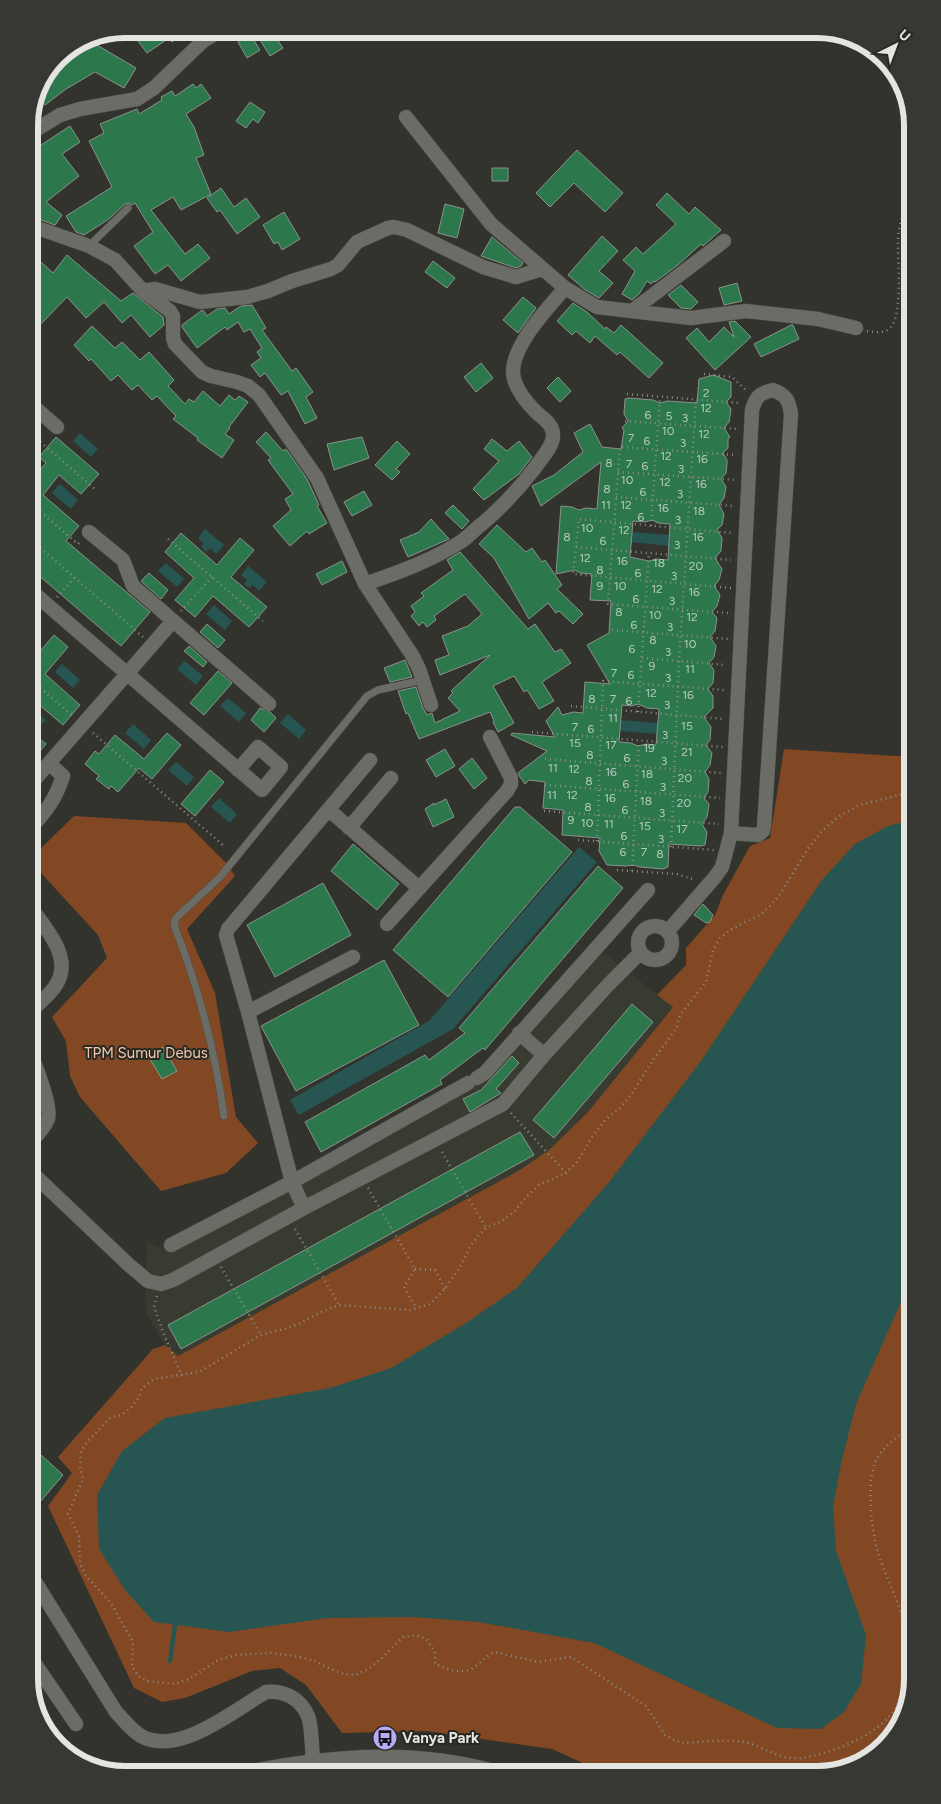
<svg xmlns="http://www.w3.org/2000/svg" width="941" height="1804" viewBox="0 0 941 1804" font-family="Figtree,sans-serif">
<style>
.built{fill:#383c30}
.green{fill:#824824}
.water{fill:#275552}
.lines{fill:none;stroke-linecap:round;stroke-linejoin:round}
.stream{stroke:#275552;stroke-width:4.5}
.building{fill:#2c784c;stroke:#8b928d;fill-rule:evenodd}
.lane-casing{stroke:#4f504b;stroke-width:8}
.street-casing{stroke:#4f504b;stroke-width:15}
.secondary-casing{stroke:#4f504b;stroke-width:20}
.path{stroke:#8c8d88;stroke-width:2.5;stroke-dasharray:1 4;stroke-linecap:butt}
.lane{stroke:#6a6c65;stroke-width:7}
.street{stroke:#6a6c65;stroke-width:14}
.secondary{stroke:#6a6c65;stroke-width:19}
.labels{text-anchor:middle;stroke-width:4;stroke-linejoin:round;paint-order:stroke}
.number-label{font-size:12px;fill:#b6cabc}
.park-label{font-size:15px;fill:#f5c7ad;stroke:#282924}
.poi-label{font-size:15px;font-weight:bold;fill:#e4e5e1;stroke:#282924;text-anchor:start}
.rim{fill:none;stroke:#e4e5e1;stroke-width:6}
</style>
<rect width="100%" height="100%" fill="#32332d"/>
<path class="built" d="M601,951L673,1006L588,1112L549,1150L520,1170L178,1356L165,1345L147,1315L145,1296L147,1242L169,1251L494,1067Z"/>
<path class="green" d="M784,749L912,757V1680L896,1733L854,1768L817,1775H609L552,1749L427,1731L342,1733L306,1685L280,1668L252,1671L185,1698L162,1702L134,1688L48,1506L72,1473L58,1457L153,1349L165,1345L178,1356L520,1170L549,1150L588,1112L673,1007L657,995L686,965V948L715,915L723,895L750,846L770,838Z
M74,816L186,823L226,863L235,876L187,929L215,993L236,1117L258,1143L226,1173L161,1191L80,1097L70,1076L66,1041L52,1017L107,958L98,935L29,860Z"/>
<path class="water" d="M80,433L98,449L91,457L73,441Z
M60,484L78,500L71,509L52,493Z
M205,529L224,545L216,554L210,548L206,552L201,547L204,543L198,538Z
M632,532L670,535L669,546L631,542Z
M166,563L184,579L177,587L158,571Z
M248,566L267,582L259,591L253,585L249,588L244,584L247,580L241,575Z
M214,605L232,621L225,630L206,614Z
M185,661L203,676L196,685L177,669Z
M62,664L80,680L73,688L55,672Z
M912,678V726C901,708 900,696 912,678Z
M228,698L246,713L239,722L220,706Z
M29,705L46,720L38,728L29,720Z
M288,714L306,730L299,739L280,723Z
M621,720L658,723L657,734L620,731Z
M133,724L151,740L144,749L125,733Z
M176,762L194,777L187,786L168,770Z
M219,798L237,814L230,823L211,807Z
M912,820V1283L908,1286L856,1404L841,1464L833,1507L836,1551L866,1635L861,1684L844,1712L821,1729L777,1728L594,1643L479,1622L413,1617L327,1618L229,1632L154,1622L125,1590L99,1549L97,1495L122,1451L165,1418L330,1388L391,1368L466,1323L517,1288L610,1181L703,1058L822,880L855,844L888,826Z
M579,847L597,862L453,1029L299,1115L290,1100L429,1021Z"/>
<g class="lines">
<path class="stream" d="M170,1661L175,1625"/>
</g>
<path class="building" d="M154,29H191L172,42L169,38L147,53L138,41Z
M272,32L283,48L270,56L260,40Z
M250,34L260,50L247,58L238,42Z
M85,38L136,68L124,88L95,72L66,89L45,105L39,97L57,56Z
M193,84L196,88L201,84L211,98L186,114L194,127L204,155L196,158L211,194L181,210L173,197L151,210L185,254L198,244L210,258L181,281L168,265L155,274L134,246L153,232L135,203L132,205L129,203L125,204L109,219L84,235L76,232L66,216L112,187L89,141L104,133L100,124L137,109L139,114L162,100L161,97L172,91L175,96Z
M250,102L265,112L258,123L253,119L246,128L236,121Z
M70,126L80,142L62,154L79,176L46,202L62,215L55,225L41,220L29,210V153Z
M577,150L623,193L605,212L574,183L550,207L536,193Z
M492,168H508V181H492Z
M221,188L234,207L246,198L260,217L237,234L220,210L217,212L207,198Z
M667,193L689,214L695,207L721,230L703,246L701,244L678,265L655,282L654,281L651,284L647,281L639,294L632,300L622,294L635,271L623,260L636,247L643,254L676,224L656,205Z
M445,204L464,209L457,238L438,233Z
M284,212L300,239L282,250L278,242L274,244L263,225Z
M602,236L618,251L599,271L613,283L599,298L584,289L568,275Z
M492,237L523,263L521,266L516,268L481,256Z
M29,251L53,273L67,255L121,301L133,293L163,317L164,325L150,337L131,315L122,323L104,302L86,318L67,297L39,326L29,316V305L39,294L29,285Z
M433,261L455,278L447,288L425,272Z
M737,283L742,301L724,305L719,288Z
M681,285L698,302L691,309L681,308L668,295Z
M523,297L536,308L518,333L503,320Z
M573,303L587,312L605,329L606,327L614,333L621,325L663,363L649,378L620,352L617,355L595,336L590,343L576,331L572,335L557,321Z
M252,305L266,328L262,330L292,371L296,368L313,392L306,397L317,418L305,424L288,391L281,395L265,373L260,377L251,365L261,358L257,352L262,348L250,329L244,332L238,322L227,330L225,327L197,348L182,327V325L201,311L203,310L207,316L217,309L225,308L229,314L241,306Z
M735,321L751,337L715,370L686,338L697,328L709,342L724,327L734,337L729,322Z
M791,325H793L799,339L761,357L754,344Z
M92,326L115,348L122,342L140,360L149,352L174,380L168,386L185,404L189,399L194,402L203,391L220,406L229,395L235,400L239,396L248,402L229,427L230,428L225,434L234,440L222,458L197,440L198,438L173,419L176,416L157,396L152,400L138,385L132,390L118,375L111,381L91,359L89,361L74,345Z
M481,363L493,378L476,392L464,377Z
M714,375L731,382V397L726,402L731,409L729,422L724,428L730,437L728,439V448L723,453L727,460V464L726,473L721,479L726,487L724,498L719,505L724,514L722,525L717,530L722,538L721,551L715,558L722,569L719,580L714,586L720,595L717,606L712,612L717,618L715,631L710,637L716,646L714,657L709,663L714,670L713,683L708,689L713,696V708L704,717L711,727L710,740L706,745L712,753L710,765L705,772L709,779L708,792L704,798L709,804L707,817L702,824L707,832L705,845L700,846L669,844L668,867L663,869L640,867L633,865L626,866L607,865L599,851L600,838L562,835L563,810L543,808L545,782L529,780L525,784L520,777L518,773L547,751L511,735L512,733L555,737L546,721L558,707L562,715L573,712L583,713L585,682L610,684L587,645L609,633L611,601L590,600L592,574L580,573L575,570L556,574L561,506L572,507L579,510L586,508L597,509L601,462L541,506L532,486L554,475L583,452L574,433L590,424L602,447L621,449L624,430L622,428L628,421L624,414L625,399L629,398L653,400L660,403L667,401L697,403L699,379ZM652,520L658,523L670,524L668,560L656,559L649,561L630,557L633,521L645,522ZM638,704L647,708L659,709L656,745L646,744L638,746L631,743L619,742L622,705L632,706Z
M558,377L571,391L560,402L547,388Z
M266,432L283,451L286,449L307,479L319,505L317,506L327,523L309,534L307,531L290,546L273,526L291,510L285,499L293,494L268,460L271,458L256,442Z
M56,437L99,474L81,494L59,475L43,495L79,526L66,541L150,612L121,646L29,567V482L46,463L39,457Z
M362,437L369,458L334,470L327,444Z
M492,439L507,451L519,441L532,457L519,474L484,500L473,489L499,461L484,449Z
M397,441L410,454L396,469L400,472L392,480L375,465Z
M364,491L372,505L352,516L344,502Z
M453,505L469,521L462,529L445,513Z
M431,519L449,539L408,557L400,540L419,532Z
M497,525L526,552L532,548L542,562L545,560L562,585L557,589L583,614L573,624L559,611L556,613L548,603L529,619L494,558L479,544Z
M181,533L217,565L240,538L254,550L231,577L267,607L249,627L213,596L195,617L175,600L194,578L165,552Z
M460,552L528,629L535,624L555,652L561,649L571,663L542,682L554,701L539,709L527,690L524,692L514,676L493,686L514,723L498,732L493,722L494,721L490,712L419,739L408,713L406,714L398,691L416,687L423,708L427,715L432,713L435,723L460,711L448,698L453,693L451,691L490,655L440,675L435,660L449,655L442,636L468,626L482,614L465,594L434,616L436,620L427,627L423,622L419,626L411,616L415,612L411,606L424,596L421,593L453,570L447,560Z
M342,561L347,572L322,585L316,574Z
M149,573L168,590L161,599L141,581Z
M207,624L225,640L218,648L200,632Z
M54,635L68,647L45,674L80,705L63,725L29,696V664Z
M189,646L207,662L203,667L184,651Z
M405,660L412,677L390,682L384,668Z
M218,671L232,683L204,715L190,703Z
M260,708L270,712L276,718L264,732L251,720Z
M29,730L46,744L29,764Z
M167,733L181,745L152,779L139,768L118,792L111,786L109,789L96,779L99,776L85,764L95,751L99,754L115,735L144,759Z
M445,749L455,766L436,777L426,760Z
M472,758L487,778L474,789L459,769Z
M210,770L224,782L195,816L181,804Z
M446,799L454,817L433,827L425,809L434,803V805Z
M515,807H520L572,852L448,997L393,950Z
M353,844L399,884L377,910L331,871Z
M598,866L623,888L485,1050L483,1048L440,1080L442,1084L321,1152L305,1122L425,1055L429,1060L465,1033L459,1028Z
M323,883L351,935L275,977L247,925Z
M703,904L713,915L710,922L706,923L694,915Z
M384,960L419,1025L296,1091L261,1026Z
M632,1004L653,1022L554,1138L533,1120Z
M163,1047L177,1071L162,1079L148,1056Z
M512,1056L519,1063L496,1089L501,1093L470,1112L463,1099L481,1090Z
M520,1132L534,1155L181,1349L168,1325Z
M29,1444L63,1475L29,1515Z"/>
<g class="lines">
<defs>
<path id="lane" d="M89,246L128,208
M224,1116C215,1050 198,986 174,925L176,918L220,877L367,696L378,690L423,680"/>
<path id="street" d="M406,117L491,224L565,288L597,307L691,318L746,311L818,319L856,328
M29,134L60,115L80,109L137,99L154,88L203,41L223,29
M29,225L89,246L115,260L143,291L170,311L173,316V338L175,344L202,372L211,376L237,382L248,386L259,395L317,478L365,584L412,655L419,669L431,705
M143,291L155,289L200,302L247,297L268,291L292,281L331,269L338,265L357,242L388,228L394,227L407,230L483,267L516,277L542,269
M632,311L724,241
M773,390C786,395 789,400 791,414L764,827L763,831L758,835L731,833L752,410C756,397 759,393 773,390Z
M29,410L34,407L57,427
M89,532L123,560L133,586L269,704
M365,584C397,573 433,560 462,541C469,536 475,529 482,524C502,507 518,490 534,469C540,460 552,448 553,437C554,425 544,419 537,413C526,402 513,386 513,371C514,343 548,308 565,288
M29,589L262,790L281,767L258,747L238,770
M29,786L173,621
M329,810L419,888
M349,828L391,778
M29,830C46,811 55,801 63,776L49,763
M387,924L507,791L511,784V778L490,737
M638 943a17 17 0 1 1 34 0a17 17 0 1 1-34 0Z
M668,931L715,877L722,867L731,833
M248,1012L353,957
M29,1013C37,1005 47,997 54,988C76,959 45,928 29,905
M519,1033L544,1055
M477,1078L485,1073L648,890
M29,1144C36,1136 44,1129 48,1119C52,1105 34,1063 29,1048
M29,1170L129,1265L148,1281L161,1284L173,1280L304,1208L503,1104L544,1055L608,985L640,953
M304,1208L292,1182L248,1012L226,935L228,929L370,760
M171,1245L292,1182L468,1083
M29,1572L116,1712C124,1720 131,1730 141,1736C179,1757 234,1710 266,1692C284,1690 300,1698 308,1716C312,1726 312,1752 313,1763
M29,1655L76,1724"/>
<path id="secondary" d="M245,1775C267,1771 290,1766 313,1764C374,1756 439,1758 498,1775"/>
</defs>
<use href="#lane" class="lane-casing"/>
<use href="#street" class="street-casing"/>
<use href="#secondary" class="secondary-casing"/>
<path class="path" d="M867,331C875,332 882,334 889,329C904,317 897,258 898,239C899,221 908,201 912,183
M704,374L732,377L747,391
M627,394L740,403
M625,421L738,429
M29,432L97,491
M618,472L736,480
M616,497L734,506
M29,502L78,544L81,541
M651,526L660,397
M29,538L143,637
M168,539L263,621
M576,547L731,560
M731,588L573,574L579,519L732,533
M57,597L74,578
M181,611L212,577
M728,613L608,604L620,447L735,455
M612,630L728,639
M642,658L725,665
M29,678L73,716
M571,706L724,719
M638,712L649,554
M532,732L723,747
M93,733L224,846
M29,746L39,755
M545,759L721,773
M545,785L720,798
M544,811L719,824
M578,840L714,850
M597,841L603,681L724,690
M671,847L679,661L696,400
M617,870L677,874L695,880
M632,871L639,741
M511,1113L566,1173
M442,1152L486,1228
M368,1188L415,1269L404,1287L416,1308
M295,1229L339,1305
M221,1267L261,1335
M415,1269L435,1270L445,1289
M157,1296L154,1307L165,1337L182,1376
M912,1427C898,1435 881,1448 875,1463C866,1485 872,1532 878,1553C885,1576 898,1598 903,1621C907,1644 908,1683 898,1704C883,1734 833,1753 802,1758C780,1761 764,1746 744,1742C726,1739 702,1742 683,1743L674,1740L665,1735L646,1706L571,1657L539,1662L494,1652C487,1656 483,1660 477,1665C464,1676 449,1670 435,1664V1652L427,1640L416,1635L403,1637L380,1660L368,1669L355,1675L344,1674L328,1668L315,1661L296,1656L271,1653L236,1655L218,1660L189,1679L175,1684L147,1681L138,1676L132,1666L133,1642L111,1603L86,1576L80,1563L79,1536L68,1514L83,1479L80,1466L81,1452L87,1442L111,1417L121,1415L131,1408L139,1397L142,1388L154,1379L199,1372L261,1335L288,1328L303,1322L321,1312L339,1305L410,1310L430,1304L443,1291L459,1269L471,1245L479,1235L486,1228L502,1221L515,1211L527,1196L539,1185L566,1173L577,1162L592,1137L606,1119L620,1108L633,1092L653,1060L676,1029L680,1015L706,982L713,950L720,938L730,930L760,915L771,905L780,894L809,847L822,831L838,817L859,805L912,792"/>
<use href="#lane" class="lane"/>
<use href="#street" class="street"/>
<use href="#secondary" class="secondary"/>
</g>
<defs>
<symbol id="bus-disc" viewBox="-11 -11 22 22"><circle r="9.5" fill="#bbaaf6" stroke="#282924"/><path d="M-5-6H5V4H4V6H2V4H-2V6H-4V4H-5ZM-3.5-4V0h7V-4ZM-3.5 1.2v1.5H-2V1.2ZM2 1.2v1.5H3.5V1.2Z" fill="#111"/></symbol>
</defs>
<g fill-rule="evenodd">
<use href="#bus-disc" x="371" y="1724" width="28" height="28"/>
</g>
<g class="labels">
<g class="number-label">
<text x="706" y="397">2</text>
<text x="706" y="412">12</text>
<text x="648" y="419">6</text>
<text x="669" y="420">5</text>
<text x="685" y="422">3</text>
<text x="668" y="435">10</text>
<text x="704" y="438">12</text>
<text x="631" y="442">7</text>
<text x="647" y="445">6</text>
<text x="683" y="447">3</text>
<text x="666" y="460">12</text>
<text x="702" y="463">16</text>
<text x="609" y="467">8</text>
<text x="629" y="468">7</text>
<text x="645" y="470">6</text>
<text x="681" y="473">3</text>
<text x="627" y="484">10</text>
<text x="665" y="486">12</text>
<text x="701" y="488">16</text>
<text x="607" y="493">8</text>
<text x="643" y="496">6</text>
<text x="680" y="498">3</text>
<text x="606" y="509">11</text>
<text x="626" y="509">12</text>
<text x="663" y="512">16</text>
<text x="699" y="515">18</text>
<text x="641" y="521">6</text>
<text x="678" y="524">3</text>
<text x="587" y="532">10</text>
<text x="624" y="534">12</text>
<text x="567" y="541">8</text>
<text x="698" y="541">16</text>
<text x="603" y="545">6</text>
<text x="677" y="549">3</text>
<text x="585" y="562">12</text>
<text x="622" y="565">16</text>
<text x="659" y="567">18</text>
<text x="696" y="570">20</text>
<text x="600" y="574">8</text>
<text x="638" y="577">6</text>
<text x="674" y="580">3</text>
<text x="600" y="590">9</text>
<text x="620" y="590">10</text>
<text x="657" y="593">12</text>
<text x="694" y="596">16</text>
<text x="636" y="603">6</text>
<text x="672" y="605">3</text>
<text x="619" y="616">8</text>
<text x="655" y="619">10</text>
<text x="692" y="621">12</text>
<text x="634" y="629">6</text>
<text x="670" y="631">3</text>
<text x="653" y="644">8</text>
<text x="690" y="648">10</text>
<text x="632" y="653">6</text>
<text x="668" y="656">3</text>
<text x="652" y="670">9</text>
<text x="690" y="673">11</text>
<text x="614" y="677">7</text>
<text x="631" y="679">6</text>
<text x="668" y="682">3</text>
<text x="651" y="697">12</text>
<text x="688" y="699">16</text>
<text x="592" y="703">8</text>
<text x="613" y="703">7</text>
<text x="629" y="705">6</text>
<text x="667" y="709">3</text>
<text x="613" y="722">11</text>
<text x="687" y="730">15</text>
<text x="575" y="731">7</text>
<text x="591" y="733">6</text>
<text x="665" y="739">3</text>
<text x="575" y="747">15</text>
<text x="611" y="749">17</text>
<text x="649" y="752">19</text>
<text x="687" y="756">21</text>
<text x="590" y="759">8</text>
<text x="627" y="762">6</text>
<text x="664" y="765">3</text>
<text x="553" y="772">11</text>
<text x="574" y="773">12</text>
<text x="611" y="776">16</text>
<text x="647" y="778">18</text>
<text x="685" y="782">20</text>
<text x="589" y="785">8</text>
<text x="626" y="788">6</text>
<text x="663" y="791">3</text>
<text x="552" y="799">11</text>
<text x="572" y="799">12</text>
<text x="610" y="802">16</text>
<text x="646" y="805">18</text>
<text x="684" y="807">20</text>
<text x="588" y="811">8</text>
<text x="625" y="814">6</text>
<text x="662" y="817">3</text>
<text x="571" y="824">9</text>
<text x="587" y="827">10</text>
<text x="609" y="828">11</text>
<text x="645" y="830">15</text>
<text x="682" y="833">17</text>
<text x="624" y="840">6</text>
<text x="661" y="843">3</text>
<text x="623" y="856">6</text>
<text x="644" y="856">7</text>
<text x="660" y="858">8</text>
</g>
<g class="park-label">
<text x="146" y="1058">TPM Sumur Debus</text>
</g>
<g class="poi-label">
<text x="402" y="1743">Vanya Park</text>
</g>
</g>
<path d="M0 0H941V1804H0ZM125 38H817A87 87 0 0 1 904 125V1679A87 87 0 0 1 817 1766H125A87 87 0 0 1 38 1679V125A87 87 0 0 1 125 38Z" fill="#373833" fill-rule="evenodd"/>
<path class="rim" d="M125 38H817A87 87 0 0 1 904 125V1679A87 87 0 0 1 817 1766H125A87 87 0 0 1 38 1679V125A87 87 0 0 1 125 38Z"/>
<g transform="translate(896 45) rotate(42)" stroke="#282924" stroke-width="4" paint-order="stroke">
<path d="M0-4L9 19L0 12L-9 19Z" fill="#e4e5e1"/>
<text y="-8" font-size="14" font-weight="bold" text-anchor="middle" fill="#e4e5e1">U</text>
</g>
</svg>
